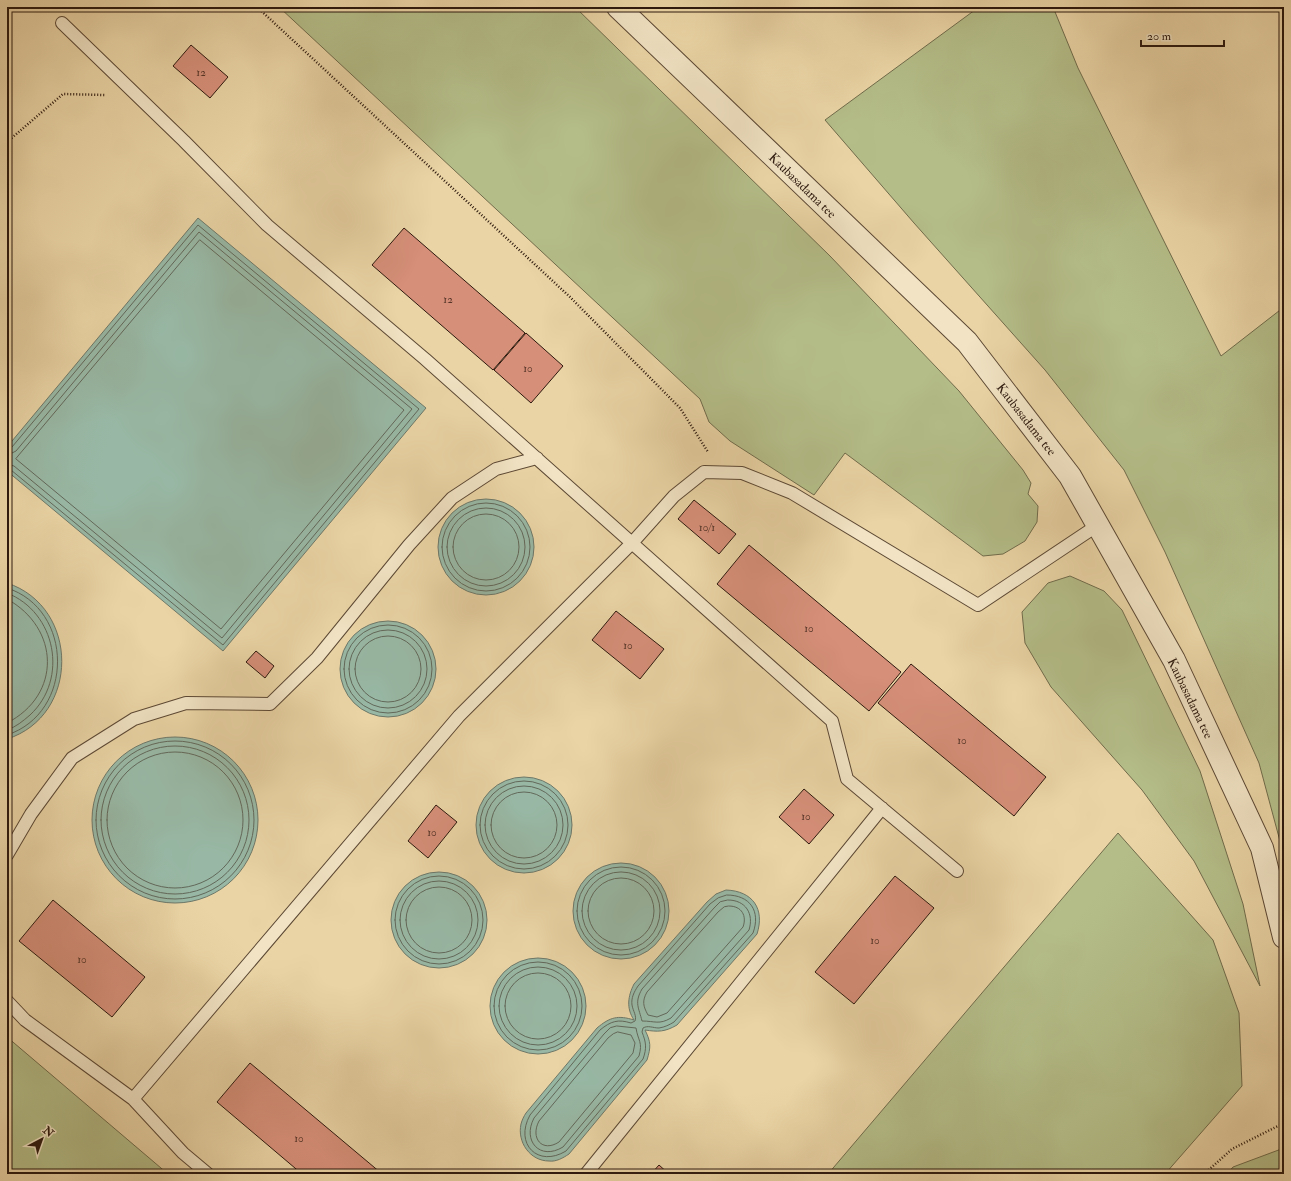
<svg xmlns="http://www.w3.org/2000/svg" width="1291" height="1181" viewBox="0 0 1291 1181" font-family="'IM FELL Double Pica',serif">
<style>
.green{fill:#b4bd88;stroke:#706b4b}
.water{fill:#98b8a5;stroke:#6d7869}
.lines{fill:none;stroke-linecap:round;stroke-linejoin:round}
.shore{stroke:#62685a;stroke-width:1}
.building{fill:#d68f79;stroke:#2d190e}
.lane-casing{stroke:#5c4834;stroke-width:14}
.street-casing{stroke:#5c4834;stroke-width:24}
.path{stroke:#2d190e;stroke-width:2.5;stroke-dasharray:1 2;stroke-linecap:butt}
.lane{stroke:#f1e3c4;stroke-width:12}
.street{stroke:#f1e3c4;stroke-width:22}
.labels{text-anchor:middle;stroke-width:3;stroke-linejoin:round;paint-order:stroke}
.number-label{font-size:11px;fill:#573629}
.street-label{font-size:13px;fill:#2d190e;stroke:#f1e3c4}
</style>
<rect width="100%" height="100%" fill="#ead4a5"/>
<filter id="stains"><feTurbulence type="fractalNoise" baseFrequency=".005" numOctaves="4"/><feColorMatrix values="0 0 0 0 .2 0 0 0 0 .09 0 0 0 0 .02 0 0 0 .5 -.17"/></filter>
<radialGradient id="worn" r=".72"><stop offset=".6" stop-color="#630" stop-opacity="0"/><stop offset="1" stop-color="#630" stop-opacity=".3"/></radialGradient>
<path class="green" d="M279,7H575L830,256L959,391L1023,470L1031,483L1028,494L1038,506L1037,522L1025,541L1003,554L983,556L845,453L814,495L730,441L709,422L700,399Z
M979,7H1053L1078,68L1221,356L1284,307V856L1259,763L1165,552L1124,470L1045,370L914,223L825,120Z
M1070,576L1104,591L1122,610L1200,771L1243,904L1260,986L1194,861L1142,790L1051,687L1025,643L1022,612L1048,583Z
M1118,833L1213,940L1239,1013L1242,1086L1165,1174H828Z
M7,1037L168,1174H7Z
M1284,1148V1174H1227L1233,1167Z"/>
<path class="water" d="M198,218L426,408L223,651L7,471V447Z
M438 547a48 48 0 1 1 96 0a48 48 0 1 1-96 0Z
M7,583C80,607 80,716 7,739Z
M340 669a48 48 0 1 1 96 0a48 48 0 1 1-96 0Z
M92 820a83 83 0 1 1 166 0a83 83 0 1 1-166 0Z
M476 825a48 48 0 1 1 96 0a48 48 0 1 1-96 0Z
M573 911a48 48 0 1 1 96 0a48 48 0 1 1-96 0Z
M391 920a48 48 0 1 1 96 0a48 48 0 1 1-96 0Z
M726,890C753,891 765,909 757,934L677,1025C665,1032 658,1032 645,1030C651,1042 651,1047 647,1060L569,1154C563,1158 556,1162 549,1161C530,1161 517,1142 521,1124C522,1120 524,1116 526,1113L597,1028C610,1017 618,1015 634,1020C626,1008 628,996 634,984L707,902L716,894Z
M490 1006a48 48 0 1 1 96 0a48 48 0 1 1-96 0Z"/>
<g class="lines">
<path class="shore" d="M200,240L404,410L221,629L16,459Z
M7,449L12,447L198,225L419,409L223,645L11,470L7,469
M7,454L12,453L16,451L199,232L412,409L222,638L14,466L7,464
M442 547a44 44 0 1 1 88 0a44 44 0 1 1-88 0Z
M447 547a39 39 0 1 1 78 0a39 39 0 1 1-78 0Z
M453 547a33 33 0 1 1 66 0a33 33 0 1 1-66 0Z
M7,588C74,609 75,713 7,735
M7,593C56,612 69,679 30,715C23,721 16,727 7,730
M7,599C60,628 62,695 7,723
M344 669a44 44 0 1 1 88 0a44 44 0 1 1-88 0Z
M349 669a39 39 0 1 1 78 0a39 39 0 1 1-78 0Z
M355 669a33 33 0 1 1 66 0a33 33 0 1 1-66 0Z
M96 820a79 79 0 1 1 158 0a79 79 0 1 1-158 0Z
M101 820a74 74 0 1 1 148 0a74 74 0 1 1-148 0Z
M107 820a68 68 0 1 1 136 0a68 68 0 1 1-136 0Z
M480 825a44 44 0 1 1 88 0a44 44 0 1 1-88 0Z
M485 825a39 39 0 1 1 78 0a39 39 0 1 1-78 0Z
M491 825a33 33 0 1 1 66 0a33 33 0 1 1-66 0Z
M577 911a44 44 0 1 1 88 0a44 44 0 1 1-88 0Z
M582 911a39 39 0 1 1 78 0a39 39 0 1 1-78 0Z
M395 920a44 44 0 1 1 88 0a44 44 0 1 1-88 0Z
M588 911a33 33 0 1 1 66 0a33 33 0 1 1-66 0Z
M400 920a39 39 0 1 1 78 0a39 39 0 1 1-78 0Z
M406 920a33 33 0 1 1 66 0a33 33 0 1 1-66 0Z
M727,895C750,895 761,911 753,933L674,1022C669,1025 665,1027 659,1028C653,1028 648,1025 643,1028L642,1032C646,1042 647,1048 643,1059L566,1151C538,1168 514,1144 530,1115L600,1030C611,1021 618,1019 631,1023L635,1021C637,1016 633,1011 632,1005C631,998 634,992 638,986L710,904L718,898Z
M728,900C746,900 754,914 749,930L671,1018C659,1025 655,1021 642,1021C639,1008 634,1003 642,989L714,908L720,902Z
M729,906C742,906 747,916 743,927L667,1013L657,1017L648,1015C643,1006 642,1001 647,992L718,912L724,907Z
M494 1006a44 44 0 1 1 88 0a44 44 0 1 1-88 0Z
M499 1006a39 39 0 1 1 78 0a39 39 0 1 1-78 0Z
M505 1006a33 33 0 1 1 66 0a33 33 0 1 1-66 0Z
M617,1026L636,1028C638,1041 643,1042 639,1056L563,1147C540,1161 522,1141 534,1118L604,1034L610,1028Z
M618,1032L631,1035L635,1043L633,1053L559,1142C542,1153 530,1138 539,1121L608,1038L613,1034Z"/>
</g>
<path class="building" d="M191,45L228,77L210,98L173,66Z
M404,228L525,333L493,370L372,265Z
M526,333L563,366L531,403L494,370Z
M694,500L736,534L719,554L678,519Z
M749,545L901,672L869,711L717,584Z
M616,611L664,649L640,679L592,640Z
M256,651L274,666L265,678L246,662Z
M911,664L1046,777L1014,816L878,703Z
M804,789L834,815L809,844L779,817Z
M436,805L457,822L428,858L408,841Z
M895,876L934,908L854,1004L815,972Z
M53,900L145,977L112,1017L19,941Z
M250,1063L381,1173L380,1174H302L217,1102Z
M659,1165L669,1174H651Z"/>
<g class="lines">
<defs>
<path id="lane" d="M62,23L184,141L267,225L425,359L832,721L847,779L957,871
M7,855L31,814L72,758L134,719L186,703L270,704L317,658L409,545L452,498L496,469L537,458
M7,1001L25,1020L133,1099L183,1153L208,1174
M133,1099L459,716L632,543L674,496L704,472L742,473L792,493L978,605L1098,525
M586,1174L882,808"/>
<path id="street" d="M618,7L967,342L1070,476L1174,660L1262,848L1284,937"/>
</defs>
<use href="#lane" class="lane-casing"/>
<use href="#street" class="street-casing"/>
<path class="path" d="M257,7L570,297L680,408L708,452
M7,142L63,94L105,95
M1204,1174L1232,1149L1278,1126L1284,1125"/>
<use href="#lane" class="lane"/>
<use href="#street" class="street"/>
</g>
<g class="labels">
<g class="number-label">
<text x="201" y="76">12</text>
<text x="448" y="303">12</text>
<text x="528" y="372">10</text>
<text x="707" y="531">10/1</text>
<text x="809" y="632">10</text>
<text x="628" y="649">10</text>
<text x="962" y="744">10</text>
<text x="806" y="820">10</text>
<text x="432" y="836">10</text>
<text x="875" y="944">10</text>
<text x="82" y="963">10</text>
<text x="299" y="1142">10</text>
</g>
<g class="street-label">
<text transform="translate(803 185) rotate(44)" y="5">Kaubasadama tee</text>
<text transform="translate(1027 419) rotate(52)" y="5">Kaubasadama tee</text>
<text transform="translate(1191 698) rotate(64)" y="5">Kaubasadama tee</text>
</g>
</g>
<rect width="1291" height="1181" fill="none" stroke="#ead4a5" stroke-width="24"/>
<rect x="8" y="8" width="1275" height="1165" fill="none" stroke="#2d190e" stroke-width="2"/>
<rect x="12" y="12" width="1267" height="1157" fill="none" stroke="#2d190e"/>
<g transform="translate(42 1139) rotate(41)" stroke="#f1e3c4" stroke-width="3" paint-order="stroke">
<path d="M0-3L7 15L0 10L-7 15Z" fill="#2d190e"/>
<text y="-6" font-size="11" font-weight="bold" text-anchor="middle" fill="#2d190e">N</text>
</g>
<path d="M1141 40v6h83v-6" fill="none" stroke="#2d190e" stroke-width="2"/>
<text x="1147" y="40" font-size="12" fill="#2d190e" stroke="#f1e3c4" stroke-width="3" paint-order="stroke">20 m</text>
<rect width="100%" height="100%" filter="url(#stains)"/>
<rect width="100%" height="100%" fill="url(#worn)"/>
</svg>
